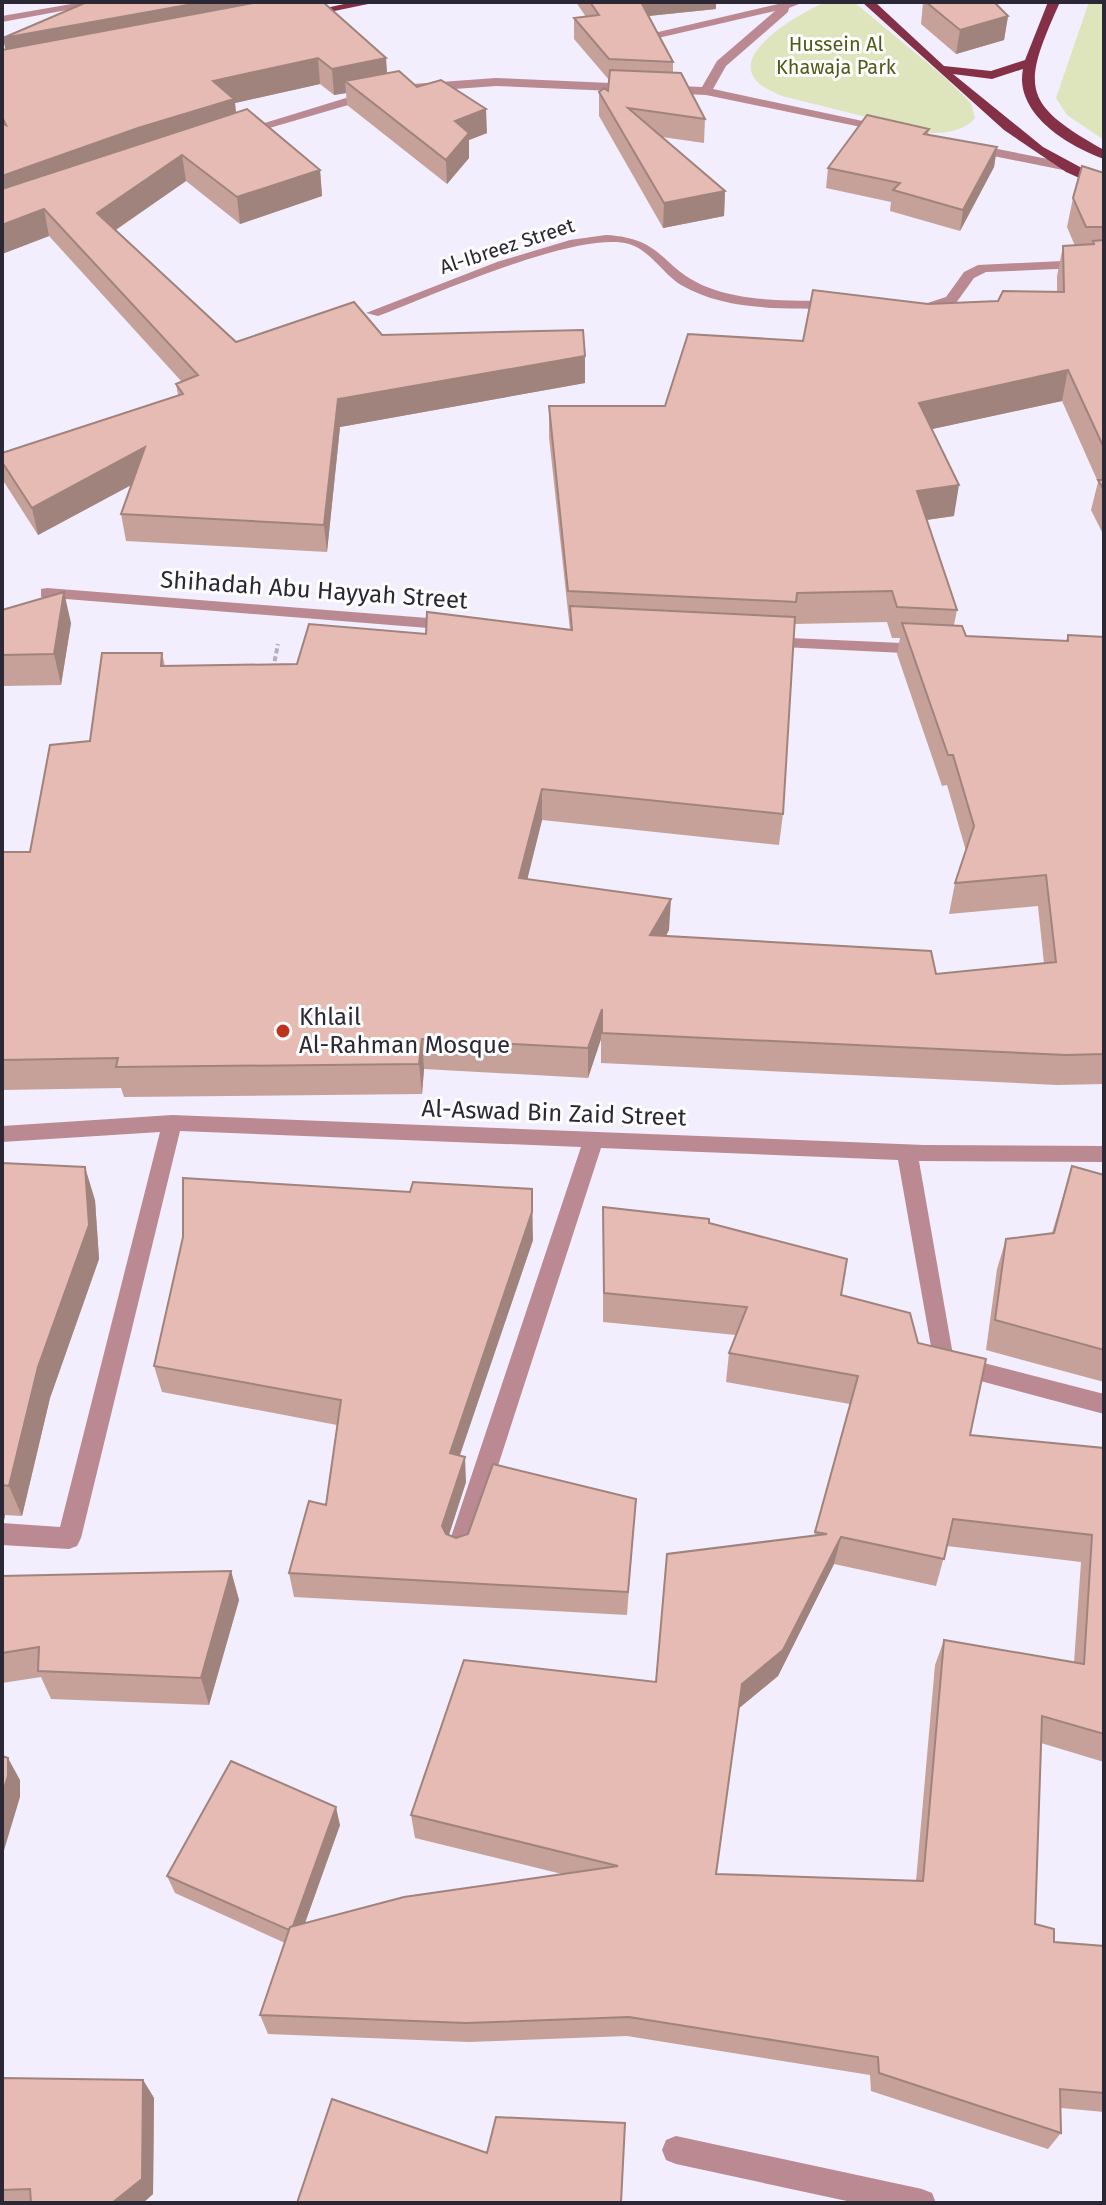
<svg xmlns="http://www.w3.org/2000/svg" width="1106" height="2205" viewBox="0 0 1106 2205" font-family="'Fira Sans',sans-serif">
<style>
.green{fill:#dee4bb}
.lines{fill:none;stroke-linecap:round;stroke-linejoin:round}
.path{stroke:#b3afbd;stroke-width:4;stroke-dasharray:5 3;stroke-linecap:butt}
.minor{fill:#bb8992;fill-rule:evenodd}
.major{fill:#843047;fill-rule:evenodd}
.wall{fill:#c5a19a;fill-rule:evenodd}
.shaded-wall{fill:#a0837d}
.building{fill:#e5bbb3;stroke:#a0837d;stroke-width:2;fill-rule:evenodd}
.poi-dot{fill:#be3220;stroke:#fefefe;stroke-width:3}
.labels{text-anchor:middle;stroke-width:6;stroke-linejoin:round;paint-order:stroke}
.far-park-label{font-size:20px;fill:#535918;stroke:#fefefe}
.far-street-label{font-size:20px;fill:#2b2734;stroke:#fefefe}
.street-label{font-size:24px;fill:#2b2734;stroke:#fefefe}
.poi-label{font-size:24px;fill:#2b2734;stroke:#fefefe;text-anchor:start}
</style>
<rect width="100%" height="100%" fill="#f2eefd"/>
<path class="green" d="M826,2L855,3L942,75L971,103L975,118C964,131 946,133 931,133L782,96C771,91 757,86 752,74C740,46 806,10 826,2Z
M1089,2H1104V140L1067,115L1056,98Z"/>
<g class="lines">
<path class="path" d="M273,669L278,644"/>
<path class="minor" d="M83,2H110L2,22V16Z
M787,2L799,4L789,8L788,12L726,66L713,89L886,126L890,127V133L706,95L496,86L386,94L245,135L235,132L385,86L496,78L702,87L717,61L775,11L658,38L654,37V33Z
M972,144L1063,162L1069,166L1063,170L968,151V145Z
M606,235C665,238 661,269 707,287C747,303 795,300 837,301L844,305L837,309C786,308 727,312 681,285C663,274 650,250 629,244C577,230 431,296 378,316L366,313L497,262L570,240Z
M1104,259V267L986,272L974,278L956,303L916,313L909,309L946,297L964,272L978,265Z
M47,588L453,620L461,625L453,630L41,597V589Z
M768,637L924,644L932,649L924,654L762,646L760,642Z
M172,1115L924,1145L1104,1146V1162L919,1161L953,1355L1104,1394V1414L935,1369L898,1160L601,1148L471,1549L467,1557L459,1560L451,1557L447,1549L581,1147L180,1131L81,1538L77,1546L69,1549L2,1545V1523L60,1527L160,1132L2,1142V1126Z
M676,2136L922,2189L932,2193L936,2203H856L676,2164L666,2160L662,2150L666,2140Z"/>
<path class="major" d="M353,2H378L305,17L299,14Z
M862,2H875L944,66L991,71L1025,60L1048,2H1060C1022,87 1020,103 1104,150V159C1067,146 1014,113 1023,69L992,79L953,74L1043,147L1104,180V189L1066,172L1004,130Z"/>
</g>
<path class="wall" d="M87,2L387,74L417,87L487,133L469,140V158L447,184L347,105L346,93L334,95L320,84L235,103L236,113L320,170L322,196L240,224L186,181L116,230L236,342L382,335L585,383L340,427L327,552L126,541L121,514L131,485L38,535L4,482L2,474V453L178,395L176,384L182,382L49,236L2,254V50H6Z
M576,2H716V9L649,16L673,62V73L705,119L704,143L662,137L725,191L724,216L663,228L599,116V92L608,91L609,80L574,39V18L586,17Z
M923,2H994L1008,16L1004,40L956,54L921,24Z
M929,129L928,135L997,147L994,167L960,231L890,211L891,202L826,188L828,168Z
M1104,173V536L1091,510L1098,482L1062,401L932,429L954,516L926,520L957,610L954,625L966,636L1066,641L1068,635L1104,637V1084L1057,1085L601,1063V1039L588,1078L424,1069L422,1094L124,1097L121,1088L2,1090V852H30L90,741L162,653L165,666L297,664L426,634L570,630L549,437V406H665L803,341L928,304L998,301L1057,292V276L1063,246H1075L1067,227L1073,198ZM887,622L892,638H900L897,654L942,786L947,785L966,851L955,883L949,914L1038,906L1044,964L936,974L666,936L669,930L527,879L542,820L779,845L783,814L795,624Z
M2,610L71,623L61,685L2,686Z
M2,1163L95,1200L99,1259L50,1398L22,1516L5,1515L4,1520L2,1521Z
M1072,1166L1104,1175V1382L986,1350L997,1269L1006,1239L1052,1233Z
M603,1207L709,1223L841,1295L918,1343L970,1435L1104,1448V1762L1041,1743L1035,1924L1054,1942L1104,1946V2112L1061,2108V2133L1048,2149L871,2091L870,2075L627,2036L469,2042L268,2034L260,2015L285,1943L175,1893L167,1876L340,1825L305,1923L562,1874L415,1838L411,1815L656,1682L814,1536L850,1404L726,1382L729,1353L736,1335L603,1322ZM947,1546L1081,1562L1074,1663L944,1640L935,1665L916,1881L716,1874L739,1708L778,1676L834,1564L936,1586Z
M533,1240L460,1455L466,1482L449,1535L456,1538L636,1499L627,1615L294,1597L289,1573L326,1505L337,1425L162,1392L154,1366Z
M231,1571L239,1600L209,1705L51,1699L41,1677L2,1683V1576Z
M2,2078L143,2080L154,2098L153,2194L143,2203H2Z"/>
<path class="shaded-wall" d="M204,2H303L8,62L3,38Z
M638,2H716V9L638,17Z
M1008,16L1004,40L956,54L960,30Z
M318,58L320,84L235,103L237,125L2,205V176L213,81Z
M386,58L388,84L345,81L346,93L334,95L332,69Z
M486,109L487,133L469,140V158L447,184L446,160L455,121Z
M997,147L994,167L960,231L963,210Z
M182,155L186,181L102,239L97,213Z
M320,170L322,196L240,224L237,197Z
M725,191L724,216L663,228L664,203Z
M44,209L49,236L2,254V225Z
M585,356V383L340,427L327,552L324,525L338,399Z
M1068,370L1062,401L914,433L919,403Z
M145,447L150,475L38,535L32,508Z
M959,485L954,516L912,522L917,491Z
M64,592L71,623L61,685L54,654Z
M542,789V820L520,909L519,878Z
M671,899L669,930L648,965L650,935Z
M602,1009L601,1039L588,1078V1048Z
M422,1039L424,1069L422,1094L419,1064Z
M85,1167L95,1200L99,1259L50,1398L22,1516L9,1486Z
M532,1189L533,1240L452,1478L450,1453Z
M465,1457L466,1482L444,1550L442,1526Z
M2,1508L5,1515L4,1520L2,1521Z
M841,1537L834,1564L778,1676L738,1709L742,1684Z
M231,1571L239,1600L209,1705L201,1678Z
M8,1758L20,1780V1797L2,1857V1795Z
M336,1807L340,1825L296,1948L291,1932Z
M143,2080L154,2098L153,2194L143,2203H112Z"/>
<path class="building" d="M87,2H204L3,38Z
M259,2H323L386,58L332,69L318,58L213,81L234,99L138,128L2,176V123L6,125L2,117V50Z
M590,2H641L673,62L609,59L574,18L599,15Z
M926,2H994L1008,16L960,30Z
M610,70L681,73L705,119L628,108L725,191L664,203L599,92L604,88L608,91Z
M399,71L417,87L441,80L486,109L455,121L469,133L446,160L345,81Z
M247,109L320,170L237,197L182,155L97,213L236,342L354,302L382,335L583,330L585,356L338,399L324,525L121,514L145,447L32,508L2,462V453L183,394L176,384L198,375L44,209L2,225V189Z
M867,115L929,129L924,134L997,147L963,210L893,190L900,183L828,168Z
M1082,166L1104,173V227H1086L1073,198Z
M1104,240V448L1068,370L919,403L959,485L917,491L957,610L897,607L892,591L797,593L796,602L568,591L549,406H665L688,334L803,341L813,290L928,304L998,301L1003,291L1064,292L1063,246L1094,244L1093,241Z
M1098,480H1104V490Z
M64,592L54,654L2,655V610Z
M570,606L795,617L783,814L542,789L519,878L671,899L650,935L931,951L936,974L1056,962L1046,875L955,883L974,826L953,755H948L902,623L962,626L966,636L1068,641V635L1104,637V1054L1066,1055L602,1033V1009L588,1048L422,1039L419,1064L116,1067L118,1058L2,1060V852H30L50,745L90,741L102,653H162L161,666L297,664L309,624L426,634L427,612L572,630Z
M2,1163L85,1167L89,1225L38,1367L9,1486L2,1485Z
M1072,1166L1104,1175V1350L995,1320L1006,1239L1054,1233Z
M183,1178L410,1192L413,1182L532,1189V1212L450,1453L465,1457L442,1526L446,1534L456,1538L468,1534L493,1464L636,1499L628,1592L289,1573L309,1501L326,1505L341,1400L154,1366L183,1237Z
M603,1207L709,1219V1223L847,1259L841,1295L910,1313L918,1343L986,1359L970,1435L1104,1448V1734L1042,1716L1035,1924L1054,1929V1942L1104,1946V2093L1060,2089L1061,2133L879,2073L878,2057L629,2017L466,2023L260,2015L290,1927L404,1897L618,1866L411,1815L464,1660L656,1682L667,1554L827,1534L815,1532L858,1376L729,1353L747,1307L604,1293ZM953,1519L1092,1535L1084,1664L944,1640L923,1881L716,1874L742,1684L783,1650L841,1537L944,1559Z
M231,1571L201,1678L38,1671L39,1647L2,1653V1576Z
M2,1756L8,1758V1776L2,1795Z
M231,1761L336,1807L293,1926L290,1927L289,1930L167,1876Z
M2,2078L143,2080L142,2179L112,2203H31L30,2189L2,2190Z
M332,2099L487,2153L496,2117L625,2123L621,2203H297Z"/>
<circle class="poi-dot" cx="283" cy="1031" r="8"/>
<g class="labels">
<g class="far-park-label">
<text x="836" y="51">Hussein Al<tspan x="836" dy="23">Khawaja Park</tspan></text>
</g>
<g class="far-street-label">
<text transform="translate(507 246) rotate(-18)" y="7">Al-Ibreez Street</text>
</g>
<g class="street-label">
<text transform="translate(314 590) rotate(4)" y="8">Shihadah Abu Hayyah Street</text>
<text transform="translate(554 1113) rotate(2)" y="8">Al-Aswad Bin Zaid Street</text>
</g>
<g class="poi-label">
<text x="299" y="1025">Khlail<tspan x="299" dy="28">Al-Rahman Mosque</tspan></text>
</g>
</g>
<rect width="1106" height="2205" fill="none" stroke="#2b2734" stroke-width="8"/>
</svg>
